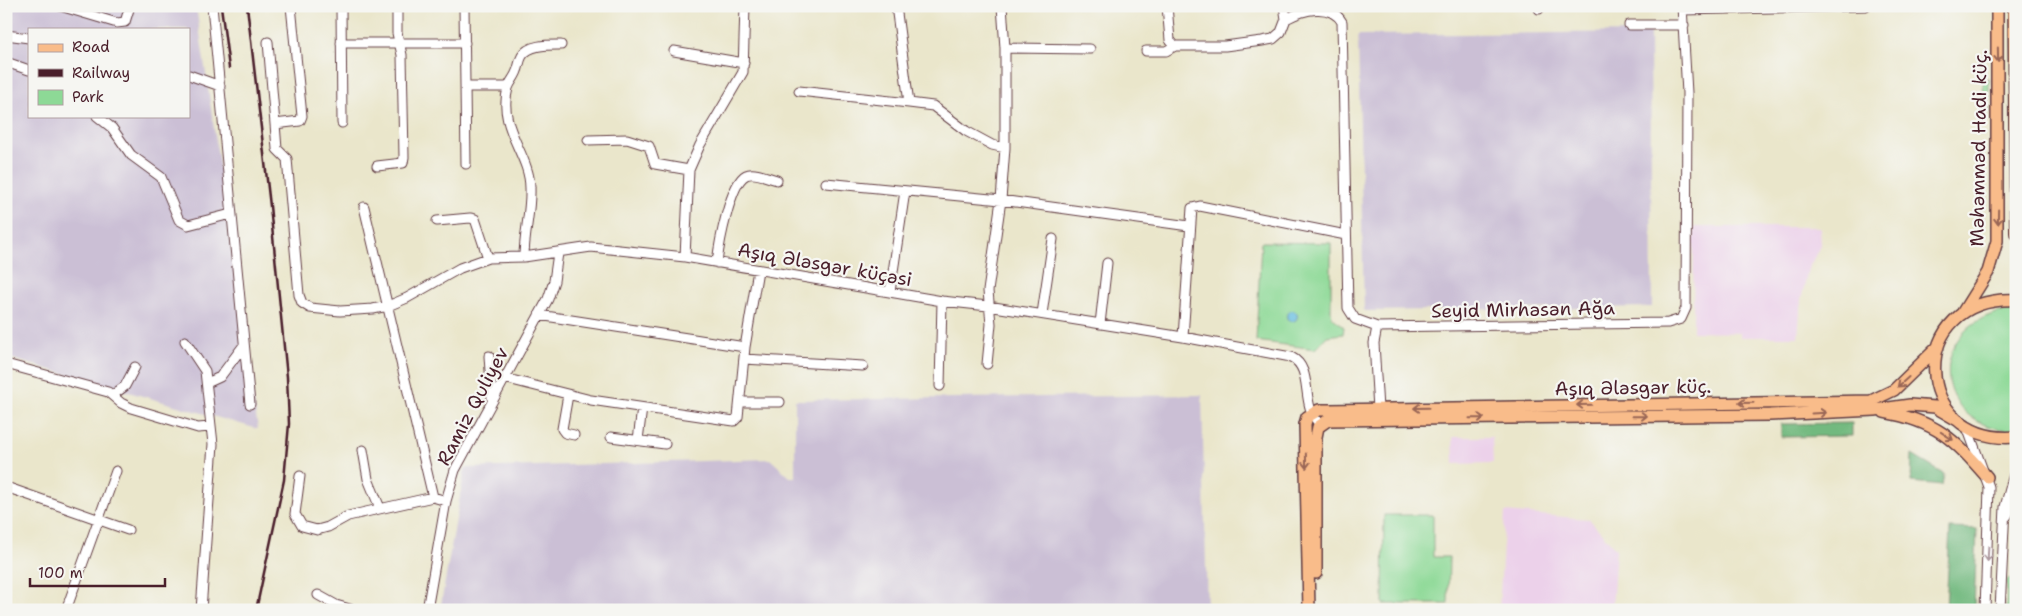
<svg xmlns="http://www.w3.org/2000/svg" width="2022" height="616" viewBox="0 0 2022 616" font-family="'Shantell Sans',sans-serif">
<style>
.built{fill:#ecd1ea}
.industrial{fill:#cbbfd5;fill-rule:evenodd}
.green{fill:#8dd996;stroke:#6c7c60}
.forest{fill:#72b97f;stroke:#5e6c55}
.water{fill:#64bde1;stroke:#576e86}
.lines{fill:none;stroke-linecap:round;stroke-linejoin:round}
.minor-casing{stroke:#623d43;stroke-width:11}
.major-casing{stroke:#623d43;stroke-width:14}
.minor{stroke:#fff;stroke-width:9}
.major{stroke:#f9bc8a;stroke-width:11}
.rail{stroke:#4a1f2b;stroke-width:2.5}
.oneway{stroke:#996656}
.oneway2{stroke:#ae9aa0}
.labels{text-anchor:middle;stroke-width:4.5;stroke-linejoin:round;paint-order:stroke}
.street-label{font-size:19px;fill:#4a1f2b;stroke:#f6f6f2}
</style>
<rect width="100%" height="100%" fill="#f6f6f2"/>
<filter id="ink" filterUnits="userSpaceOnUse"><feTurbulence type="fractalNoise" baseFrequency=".02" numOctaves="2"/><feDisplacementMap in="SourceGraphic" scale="10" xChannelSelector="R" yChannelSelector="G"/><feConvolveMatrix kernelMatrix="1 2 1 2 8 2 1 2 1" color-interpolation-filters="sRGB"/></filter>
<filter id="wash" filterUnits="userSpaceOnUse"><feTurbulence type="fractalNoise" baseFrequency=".0096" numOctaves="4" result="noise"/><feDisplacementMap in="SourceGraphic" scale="20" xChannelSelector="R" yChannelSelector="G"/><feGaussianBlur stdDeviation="1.12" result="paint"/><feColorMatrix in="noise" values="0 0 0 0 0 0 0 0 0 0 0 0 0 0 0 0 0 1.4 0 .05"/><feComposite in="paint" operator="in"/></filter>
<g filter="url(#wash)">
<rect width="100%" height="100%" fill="#eae6cb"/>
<path class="built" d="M1694,227H1820L1821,245L1808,269L1801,300L1798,337H1740V333L1693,332Z
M1453,437H1492L1493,463L1454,464Z
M1505,512L1589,519L1616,549L1612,610H1499Z"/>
<path class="industrial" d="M6,6H196L258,429L6,357ZM29,29H189V116H29Z
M1650,32L1652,307L1364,311L1358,35Z
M1202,395L1207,610H440L465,468L770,459L790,477H795V400Z"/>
<path class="green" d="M1989,78V112L1984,109L1983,81Z
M1261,242L1331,243V312L1332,317L1344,327L1343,334L1327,336L1315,349L1256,341Z
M2005,311L2016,312V430C1933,432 1923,326 2005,311Z
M1384,515H1433V557H1449L1448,604H1383Z
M2010,578L2013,581L2012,610H2006L2007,580Z"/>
<path class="forest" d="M1852,423V436L1781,437V424Z
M1912,455L1944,474L1942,485L1911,482Z
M1950,528L1977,529L1974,610H1946Z"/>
<path class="water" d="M1286.5 316a5.5 5.5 0 1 1 11 0a5.5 5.5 0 1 1-11 0Z"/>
</g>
<g filter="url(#ink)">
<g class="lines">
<defs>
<path id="minor" d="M60,6L117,23L125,22L130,6
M212,6L250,404
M291,6L302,116L300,121L275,124L277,149L287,159L299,295L302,303L310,308L340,311L373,309L388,306L407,298L460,268L488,258L524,257L591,247L685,257L942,301L988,306L1183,337L1291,357C1315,369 1299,406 1320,424
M341,6L342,123
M464,6L466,164
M896,6L909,103L933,106L966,131L992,145L1005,148L1001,200L988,291L991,324L987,364
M1002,6L1005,48V148
M1167,6L1170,40L1175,46
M1284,6L1286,19
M1539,9V6
M1683,10L1866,6
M1629,25H1684
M6,35L29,38
M268,42L275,124
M341,43H465
M1005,48L1090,49
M674,51L744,63
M1146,51H1166L1175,46H1225L1262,41L1273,39L1281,32L1286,19C1303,10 1330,2 1342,22L1348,308L1355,319L1377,327L1668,323L1681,319L1686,308L1687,93L1682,6
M6,62L29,70
M189,75L220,86
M465,87H508
M799,91L909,103
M97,116L112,128L131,155L161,177L179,220L188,225L231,214
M588,140L627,139L649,146L655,164L689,170
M377,166L403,163L404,157L402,55L397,33V6
M826,183L1001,200L1189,226
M364,207L433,497L446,501
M437,221L470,218L475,219L488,258
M524,257C524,234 531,211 530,188C530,154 497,128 508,88C510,82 515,77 517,71C519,67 519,61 522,56C529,44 549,45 561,45
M685,257L689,170L700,145L743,72L745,6
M717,263C719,245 730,183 746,175C754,171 769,178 777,180
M890,292L905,191
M1042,314L1053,239
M539,315L745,347
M1100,324L1107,263
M1377,327L1374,343L1378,409
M1183,337L1192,208L1200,206L1346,235
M185,341L205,371L213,444L201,610
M489,356L492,400
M744,359L863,366
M6,364L108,392L121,403L131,408L198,428L210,427
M504,378L591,400L734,421L738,417L745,347L758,270
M207,383L220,377L244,345
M940,386L942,301
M113,395L125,386L135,367
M568,395L562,429L565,433L574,435
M740,402H780
M1967,427L1989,487L1985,610
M611,437L665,444
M638,440L642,408
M363,450L368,479L380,508
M300,476L295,514L302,526L317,530L328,527L348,516L433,497
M6,487L128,530
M2007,516L2016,498
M318,595L336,605L353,610
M66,610L116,471
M427,610L446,501L455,470L548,299L554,281L558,253
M2000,610L2005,507L2016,467"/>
<path id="major" d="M2014,6L2016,233
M2016,300C1904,295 1911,446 2016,437
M1963,312L1988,272L1997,241V6
M1884,412C1936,421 1954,439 1987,477
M1316,573V437L1318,427L1328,420L1770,415L1875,410L1910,405L1935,407L1959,421
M1309,610L1305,424L1307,417L1319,410H1329L1871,401L1894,390L1938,347"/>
</defs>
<use href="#minor" class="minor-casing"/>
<use href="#major" class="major-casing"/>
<use href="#minor" class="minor"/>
<use href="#major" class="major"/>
<path class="rail" d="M221,6L229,68
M247,6L270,206L287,377L289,424L284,480L256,610"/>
</g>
<defs><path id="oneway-shaft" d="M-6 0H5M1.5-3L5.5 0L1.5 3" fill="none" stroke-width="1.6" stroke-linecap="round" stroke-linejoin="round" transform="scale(1.25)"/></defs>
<g class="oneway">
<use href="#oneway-shaft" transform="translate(1998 55) rotate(89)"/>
<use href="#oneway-shaft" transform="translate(1998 217) rotate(91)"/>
<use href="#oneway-shaft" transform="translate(1903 382) rotate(138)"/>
<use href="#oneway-shaft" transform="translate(1746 403) rotate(179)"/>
<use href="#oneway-shaft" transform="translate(1584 405) rotate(179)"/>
<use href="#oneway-shaft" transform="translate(1421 408) rotate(179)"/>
<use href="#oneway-shaft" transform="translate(1819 413) rotate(-3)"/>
<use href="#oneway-shaft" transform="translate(1640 416) rotate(-1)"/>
<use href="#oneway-shaft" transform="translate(1477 418) rotate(-1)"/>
<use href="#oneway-shaft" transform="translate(1947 436) rotate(34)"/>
<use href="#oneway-shaft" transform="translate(1306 461) rotate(89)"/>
</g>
<use class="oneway2" href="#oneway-shaft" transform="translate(1988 554) rotate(93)"/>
</g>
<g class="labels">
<g class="street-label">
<text transform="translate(1978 148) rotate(-89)" y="7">Məhəmməd Hadi küç.</text>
<text transform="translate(825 264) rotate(10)" y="7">Aşıq Ələsgər küçəsi</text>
<text transform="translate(1523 309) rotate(-1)" y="7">Seyid Mirhəsən Ağa</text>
<text transform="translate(1633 387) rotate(-1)" y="7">Aşıq Ələsgər küç.</text>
<text transform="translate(472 406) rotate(-62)" y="7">Ramiz Quliyev</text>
</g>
</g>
<rect width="2022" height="616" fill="none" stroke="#f6f6f2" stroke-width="25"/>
<rect x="28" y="28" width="162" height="90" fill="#f6f6f2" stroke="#b1a0a2"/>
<rect x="38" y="44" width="25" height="8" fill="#f9bc8a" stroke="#b1a0a2"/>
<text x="72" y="52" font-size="15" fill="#4a1f2b">Road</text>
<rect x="38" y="69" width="25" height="8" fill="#4a1f2b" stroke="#b1a0a2"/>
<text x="72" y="78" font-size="15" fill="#4a1f2b">Railway</text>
<rect x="38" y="90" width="25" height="15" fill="#8dd996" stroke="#b1a0a2"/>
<text x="72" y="102" font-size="15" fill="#4a1f2b">Park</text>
<path d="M30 578v8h135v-8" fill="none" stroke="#4a1f2b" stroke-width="2.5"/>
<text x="38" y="578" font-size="15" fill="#4a1f2b" stroke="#f6f6f2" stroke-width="4" paint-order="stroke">100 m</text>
</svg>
